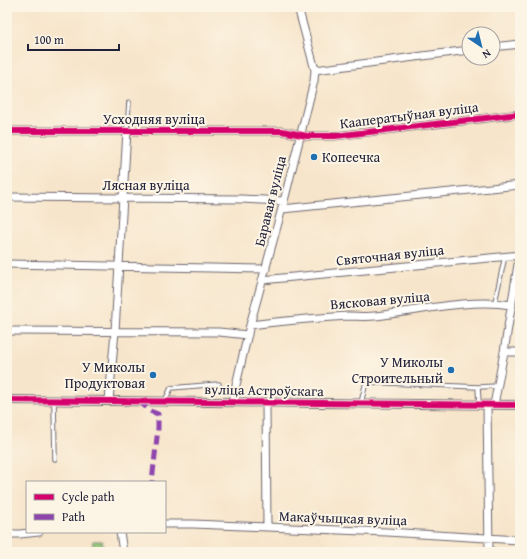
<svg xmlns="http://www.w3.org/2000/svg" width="527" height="559" viewBox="0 0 527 559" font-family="'Gentium Book Plus',serif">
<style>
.green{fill:#90c476;stroke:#597358}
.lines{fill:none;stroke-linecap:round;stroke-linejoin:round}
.service-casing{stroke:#6d666d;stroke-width:5.5}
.minor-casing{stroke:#6d666d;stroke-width:9}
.tertiary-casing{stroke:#6d666d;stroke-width:10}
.service{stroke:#fff;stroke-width:3.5}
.minor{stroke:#fff;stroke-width:7}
.tertiary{stroke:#fff;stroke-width:8}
.quiet{stroke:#8e44ad;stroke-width:5;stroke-dasharray:10 5;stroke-linecap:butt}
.cycleway-casing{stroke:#fcf5e5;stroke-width:8}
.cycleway{stroke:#d6006c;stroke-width:6}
.poi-dot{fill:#1f6fb2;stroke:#fcf5e5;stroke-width:1.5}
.labels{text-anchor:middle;stroke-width:4;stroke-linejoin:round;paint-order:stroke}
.street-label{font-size:14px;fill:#22223b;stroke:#fcf5e5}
.poi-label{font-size:14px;fill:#22223b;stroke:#fcf5e5;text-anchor:end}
</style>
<rect width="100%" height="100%" fill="#fcf5e5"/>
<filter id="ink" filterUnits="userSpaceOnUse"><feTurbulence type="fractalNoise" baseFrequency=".025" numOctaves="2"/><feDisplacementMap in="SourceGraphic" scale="8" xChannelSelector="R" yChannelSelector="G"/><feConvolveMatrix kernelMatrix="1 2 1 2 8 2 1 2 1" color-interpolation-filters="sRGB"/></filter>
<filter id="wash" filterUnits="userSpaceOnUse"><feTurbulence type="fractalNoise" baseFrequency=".012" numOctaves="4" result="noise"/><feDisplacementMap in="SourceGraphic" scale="16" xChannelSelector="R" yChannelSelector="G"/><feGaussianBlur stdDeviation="0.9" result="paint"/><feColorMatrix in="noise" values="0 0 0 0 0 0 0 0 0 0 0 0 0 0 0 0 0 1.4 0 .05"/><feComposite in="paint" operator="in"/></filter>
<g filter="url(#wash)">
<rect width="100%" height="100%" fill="#f7e5cb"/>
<path class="green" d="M93,541H102L105,552H92Z"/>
</g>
<g filter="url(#ink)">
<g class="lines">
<defs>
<path id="service" d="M127,131L129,102
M495,302L505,256
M478,387L498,386
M54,401L55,459
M165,401L171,388L219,384
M361,403L366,382L478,387L479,404"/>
<path id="minor" d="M493,47L520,44
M315,70L469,50
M7,131H282L307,136H335L520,114
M7,197L241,199L284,201
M282,209L520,185
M7,264L266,269
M262,280L520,255
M250,325C282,321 315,318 348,316C357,316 366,317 375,316C419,311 468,298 512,305
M7,331L219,332L248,335
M504,352H520
M109,401L115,331L127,131
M232,402L250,325L284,201L314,81L315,70L298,7
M266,402L267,527
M487,405L489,552
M494,405L504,352L520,252
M165,524H193L387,532L520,540
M120,532L123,552
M7,534H20L39,532"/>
<path id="tertiary" d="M7,400L520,405"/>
</defs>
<use href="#service" class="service-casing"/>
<use href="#minor" class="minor-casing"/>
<use href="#tertiary" class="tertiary-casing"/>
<use href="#service" class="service"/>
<use href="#minor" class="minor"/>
<use href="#tertiary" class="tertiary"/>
<path class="quiet" d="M139,401L150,411L158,414V428L152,482"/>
<defs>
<path id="cycleway" d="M7,131H282L307,136H335L520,114
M7,400L520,405"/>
</defs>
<use href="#cycleway" class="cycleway-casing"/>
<use href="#cycleway" class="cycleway"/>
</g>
</g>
<g class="poi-dot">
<circle cx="314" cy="157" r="4"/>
<circle cx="451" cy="370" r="4"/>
<circle cx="153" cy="375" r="4"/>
</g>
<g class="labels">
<g class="street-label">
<text transform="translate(409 115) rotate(-7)" y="5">Кааператыўная вуліца</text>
<text x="154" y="124">Усходняя вуліца</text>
<text x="146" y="190">Лясная вуліца</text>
<text transform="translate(270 201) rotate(-76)" y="5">Баравая вуліца</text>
<text transform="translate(390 255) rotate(-6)" y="5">Святочная вуліца</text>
<text transform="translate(380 300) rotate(-5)" y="5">Вясковая вуліца</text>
<text transform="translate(264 390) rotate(1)" y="5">вуліца Астроўскага</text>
<text transform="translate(343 518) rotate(2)" y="5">Макаўчыцкая вуліца</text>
</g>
<g class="poi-label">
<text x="322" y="162" text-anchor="start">Копеечка</text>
<text x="443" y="367">У Миколы<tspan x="443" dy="16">Строительный</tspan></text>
<text x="145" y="372">У Миколы<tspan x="145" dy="16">Продуктовая</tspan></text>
</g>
</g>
<rect width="527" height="559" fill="none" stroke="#fcf5e5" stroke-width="24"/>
<rect x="26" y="481" width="140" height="52" fill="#fcf5e5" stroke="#a5a1a1"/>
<rect x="34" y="494" width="20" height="6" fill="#d6006c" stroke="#a5a1a1"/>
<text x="62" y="501" font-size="12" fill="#22223b">Cycle path</text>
<rect x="34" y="514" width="20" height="6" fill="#8e44ad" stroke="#a5a1a1"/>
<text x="62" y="521" font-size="12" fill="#22223b">Path</text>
<g transform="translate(481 46) rotate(145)"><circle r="19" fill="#fcf5e5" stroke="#a5a1a1"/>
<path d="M0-3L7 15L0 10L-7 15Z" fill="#1f6fb2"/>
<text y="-6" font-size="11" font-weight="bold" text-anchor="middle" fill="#22223b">N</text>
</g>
<path d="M28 44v6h91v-6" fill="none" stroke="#22223b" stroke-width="2"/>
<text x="34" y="44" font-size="12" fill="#22223b" stroke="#fcf5e5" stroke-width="3" paint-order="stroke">100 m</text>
</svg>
